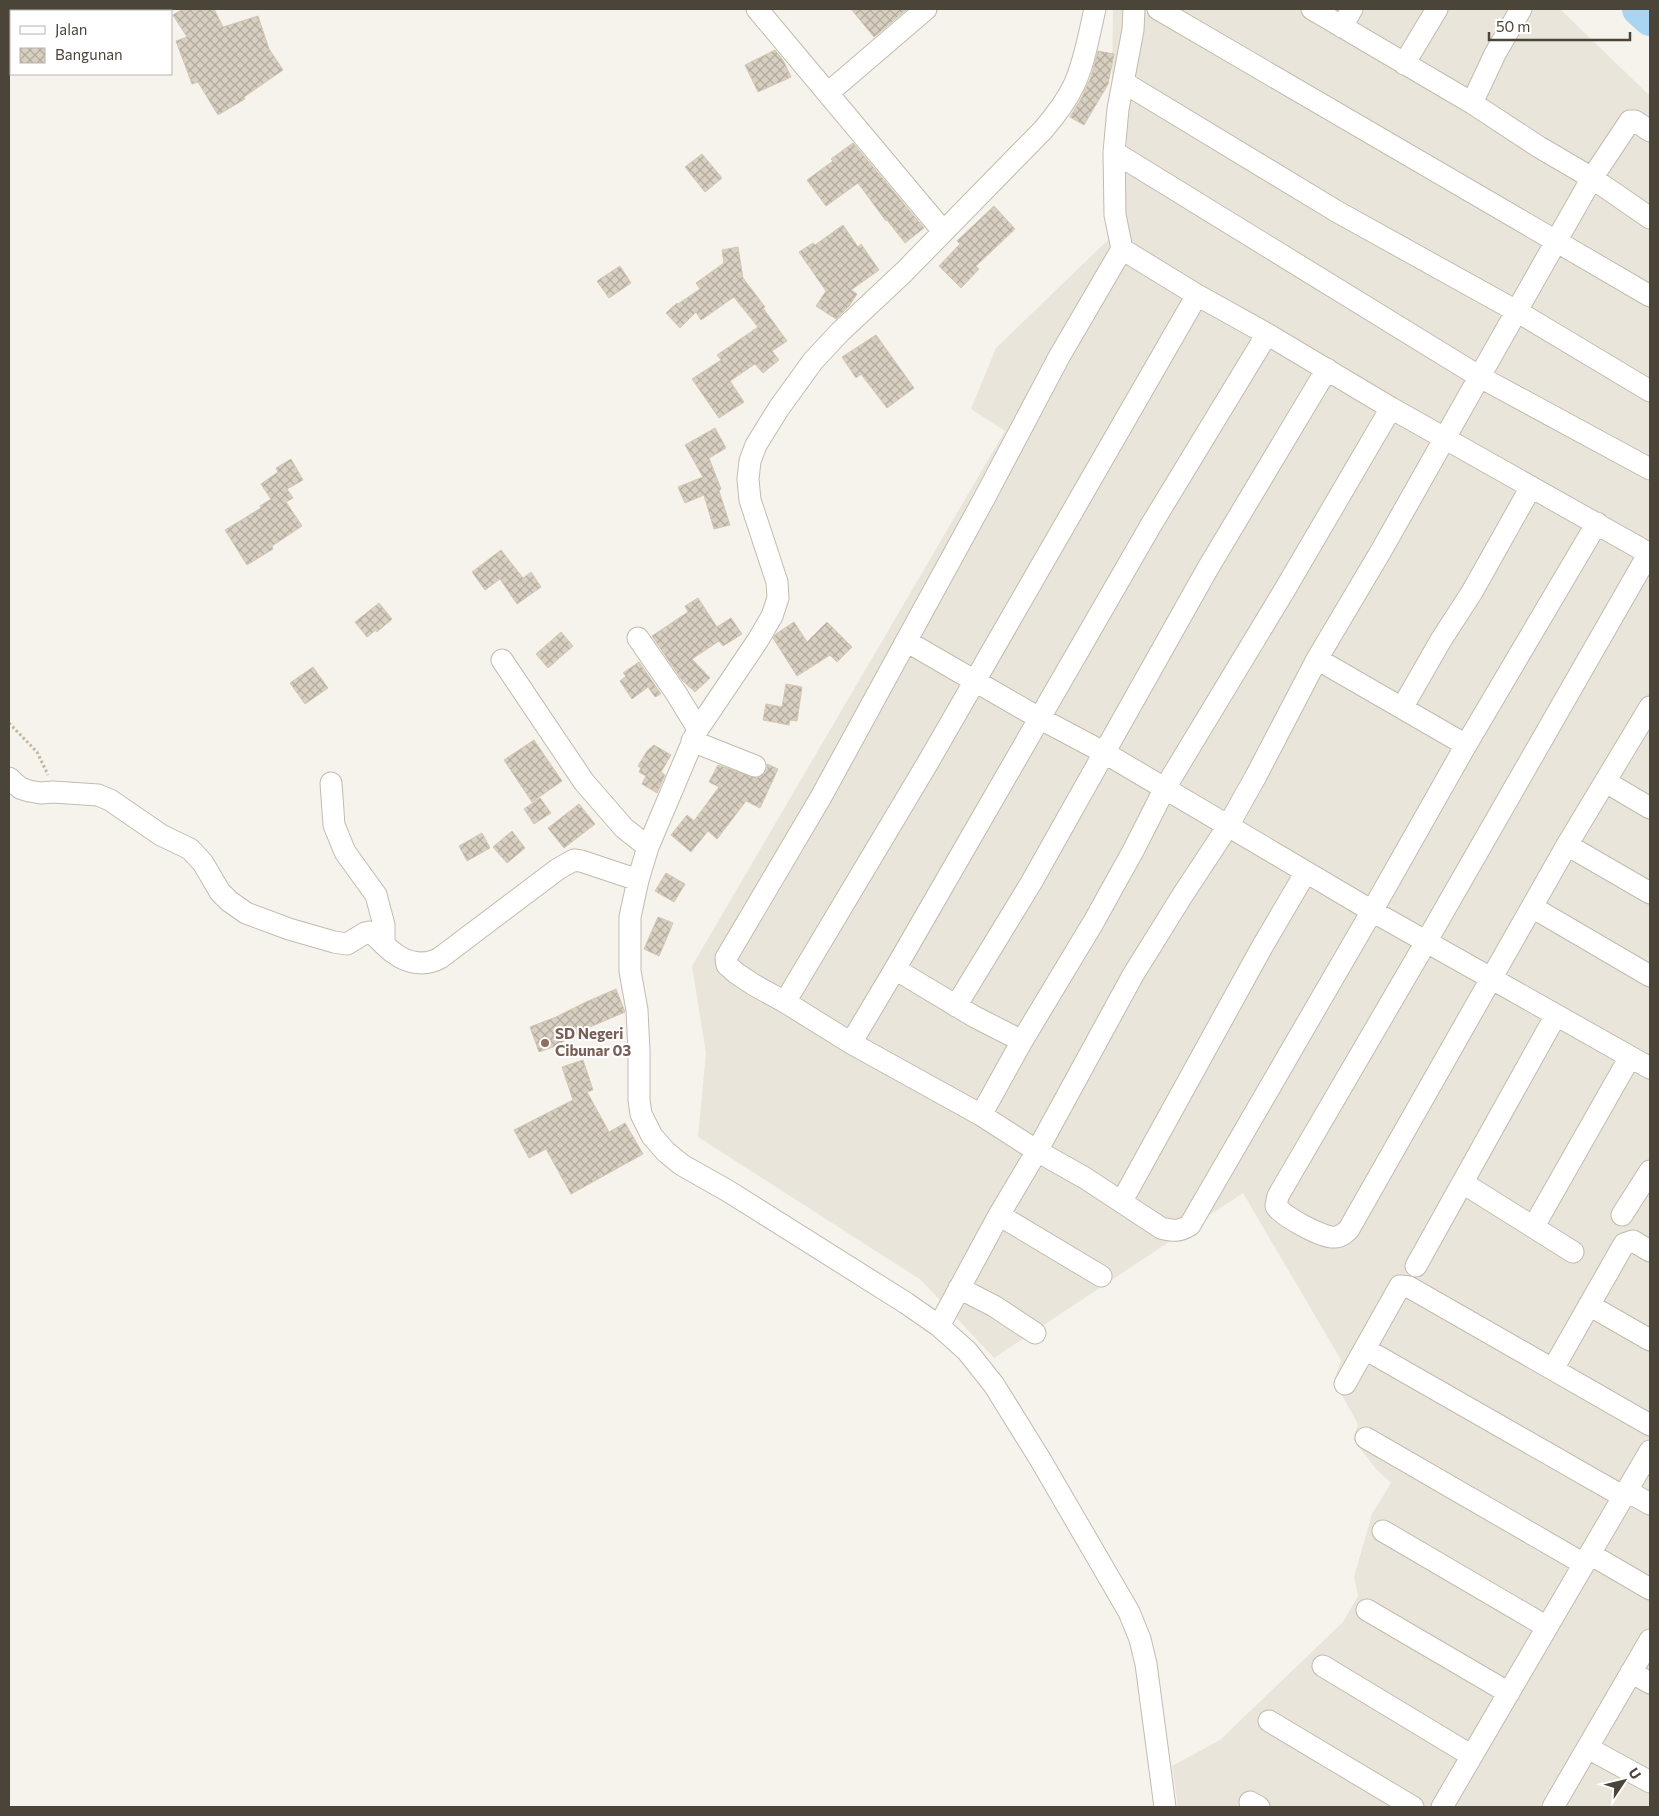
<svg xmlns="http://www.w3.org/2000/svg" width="1659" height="1816" viewBox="0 0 1659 1816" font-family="Commissioner,sans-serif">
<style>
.residential{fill:#eae5da}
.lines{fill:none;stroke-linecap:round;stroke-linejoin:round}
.river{stroke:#a9d4f2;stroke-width:34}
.building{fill:url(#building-cross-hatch);stroke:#d3c7b4}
.street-casing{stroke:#c2bbae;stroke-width:23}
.path{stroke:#c4b79f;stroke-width:3;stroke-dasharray:2.5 2.5;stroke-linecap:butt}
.street{stroke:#fff;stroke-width:21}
.education-dot{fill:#8d6e63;stroke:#fff;stroke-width:2}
.labels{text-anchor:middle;stroke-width:4;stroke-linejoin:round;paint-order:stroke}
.education-label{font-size:15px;font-weight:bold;fill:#785e54;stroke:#fff;text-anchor:start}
</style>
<defs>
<pattern id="building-cross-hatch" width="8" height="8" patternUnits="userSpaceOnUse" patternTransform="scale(1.25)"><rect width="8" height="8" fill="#d8cfc1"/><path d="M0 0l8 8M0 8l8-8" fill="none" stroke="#b1aa9e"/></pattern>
</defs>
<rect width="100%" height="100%" fill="#f6f3ec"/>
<path class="residential" d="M1113,9H1560L1650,96V1807H1178L1172,1766L1220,1740L1343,1622L1358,1596L1354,1577L1372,1514L1391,1483L1376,1469L1353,1439L1358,1424L1334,1381L1341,1360L1243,1193L994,1358L921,1280L698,1137L706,1053L692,966L1005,431L971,409L996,348L1110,238Z"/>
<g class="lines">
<path class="river" d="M1639,9L1650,19"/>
</g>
<path class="building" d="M183,9H214L223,27L258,16L269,49L283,70L244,97L245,99L218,115L198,82L192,84L176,41L187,37L173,15Z
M851,9H907L874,37Z
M775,50L783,60L791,77L758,92L745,65Z
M1098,51L1114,54L1108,84L1084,125L1070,117L1082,97L1091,77Z
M853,143L924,228L905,243L887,220L886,221L858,183L826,206L807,180L833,161L831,159Z
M702,154L722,178L705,192L685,167Z
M994,206L1015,229L976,266L979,269L961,288L939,266L960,244L957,241Z
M843,225L858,247L861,244L879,270L851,290L857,294L849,306L836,319L816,306L826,291L799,252L813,243L815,245Z
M738,247L743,278L765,307L763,308L787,341L772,351L779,360L763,373L755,364L730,381L744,402L719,418L692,379L721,360L717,355L758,327L734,297L701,320L696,312L680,328L666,313L677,303L678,304L700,289L696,283L724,263L722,250Z
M620,266L631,283L609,298L597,281Z
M876,335L914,388L887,408L861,374L856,378L842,357Z
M715,428L726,448L709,458L721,489L719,491L730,525L714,529L704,495L685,503L678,487L703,477L685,445Z
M291,459L303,480L287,489L293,498L286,502L302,526L272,546L273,549L247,565L225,530L261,508L260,506L271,499L261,484L278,472L276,468Z
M501,550L523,578L531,572L541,587L517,604L500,579L485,590L472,572Z
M698,598L717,627L731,618L742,634L723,646L719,641L692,659L710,678L695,692L682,680L652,636L688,612L685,606Z
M379,603L392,619L377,632L376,630L367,637L355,622Z
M794,622L807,642L827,622L852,647L837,662L830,655L797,676L773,638L776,634Z
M561,632L573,646L548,668L536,654Z
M639,662L661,694L655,697L648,687L632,699L620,681L626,676L623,673Z
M313,667L328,688L305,704L290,683Z
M786,684L802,687L797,721L790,720L789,725L763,720L766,704L782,707Z
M534,740L562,781L532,802L504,760Z
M654,745L671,755L661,772L665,775L657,793L642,784L646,776L639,772L641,768L638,766L647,751Z
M767,764L778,769L760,808L746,801L717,839L708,831L691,852L671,835L687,815L694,821L719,787L709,782L718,765L756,778L763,775L767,770Z
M540,798L551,813L534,824L524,809Z
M579,804L595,824L564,848L548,828Z
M512,831L525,848L507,863L493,847Z
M482,833L490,848L467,861L459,846Z
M666,873L685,884L674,902L655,891Z
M658,917L673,923L659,956L644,949Z
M616,989L625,1012L590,1027L553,1047L539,1052L530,1027L556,1017L586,1002Z
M583,1060L593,1090L587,1092L609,1132L625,1123L643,1154L571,1194L546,1149L529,1158L514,1130L573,1100L562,1067Z"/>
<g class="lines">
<defs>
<path id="street" d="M757,9L943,231
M1095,9C1089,34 1085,61 1074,85C1066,102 1055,116 1043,130L904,272L840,332L813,361L779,408L756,445L750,461L748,479L750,500L777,582L778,598L772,616L758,640L698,729L648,847L638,880L630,917V971L637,1010L639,1051V1100L641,1114L652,1136L666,1152L682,1165L728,1191L906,1303L939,1326L967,1351L994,1385L1040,1459L1129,1612L1140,1639L1146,1664L1165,1807
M1134,9L1133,30L1118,109L1114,152L1115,215L1122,249L1197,295L1267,334L1391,408L1650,554
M1158,9L1650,296
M1312,9L1472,103L1539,147L1592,178L1650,218
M1342,27L1352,9
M1404,64L1437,9
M1123,82L1336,211L1518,312L1650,391
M828,93L926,9
M1472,103L1495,54L1521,9
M1114,152L1480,377L1650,469
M1122,249L1059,357L985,497L821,797L726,958L727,965L736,973L754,985L785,1002L851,1043L981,1115L1037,1151L1085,1178L1161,1228C1173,1231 1179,1232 1190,1225L1372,911L1466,745L1597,523
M1649,553L1426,942L1278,1196L1276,1206C1282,1216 1324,1239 1335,1237C1341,1237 1345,1233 1349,1229L1567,845L1650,707
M638,638L676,693L698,729
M906,641L1039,718L1105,753L1372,911L1650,1068
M1317,659L1466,745
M502,660L584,782L624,828L648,847
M1402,708L1441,640L1472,592L1531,487
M692,741L755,766
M9,778L20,788L29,791L41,793L53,792L98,795L110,800L161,835L190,849L203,863L220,892L229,901L246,913L289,929L334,942L347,944L365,933L370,932C379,938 385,947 394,953C408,964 426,966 440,958L558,869L574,860L581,861L638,880
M1606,782L1650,808
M331,783L334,825L345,852L376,895L384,925V943
M1567,845L1650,893
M1532,907L1650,976
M895,969L975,1017L1022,1041
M785,1002L930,759L1197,295
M956,1006L1031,883L1208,568L1327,369
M851,1043L895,969L1151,525L1267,334
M981,1115L1022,1041L1093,923L1133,851L1165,788L1284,591L1391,408
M1463,1183L1573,1252
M1122,1201L1262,947L1306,872
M999,1215L1101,1276
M1622,1215L1650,1171
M1534,1226L1630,1057
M1416,1266L1556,1015
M959,1288L994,1306L1035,1333
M1589,1305L1650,1340
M939,1326L999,1215L1037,1151L1133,975L1182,896L1228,826L1256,776L1317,659L1381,551L1592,178L1630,121H1635L1650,131
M1365,1349L1624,1497
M1553,1369L1624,1244L1633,1241L1650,1251
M1345,1384L1400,1286L1409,1287L1650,1425
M1366,1438L1584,1564
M1627,1491L1650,1504
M1383,1531L1547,1627
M1590,1554L1650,1589
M1367,1610L1509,1693
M1323,1666L1472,1756
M1631,1672L1650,1683
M1269,1721L1413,1807
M1588,1748L1650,1782
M1250,1802L1259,1807
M1442,1807L1650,1451
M1553,1807L1650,1640"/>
</defs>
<use href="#street" class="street-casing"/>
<path class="path" d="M9,723L37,752L48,775"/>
<use href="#street" class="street"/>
</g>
<circle class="education-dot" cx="545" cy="1043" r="5"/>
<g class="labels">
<g class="education-label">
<text x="555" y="1039">SD Negeri<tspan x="555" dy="17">Cibunar 03</tspan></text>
</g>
</g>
<rect width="1659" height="1816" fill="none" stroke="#4b4439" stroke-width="20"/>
<rect x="10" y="10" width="162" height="65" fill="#ffffff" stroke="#b7b4b0"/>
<rect x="20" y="26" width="25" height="8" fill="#ffffff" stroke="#b7b4b0"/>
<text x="55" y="35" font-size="15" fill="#4b4439">Jalan</text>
<rect x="20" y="48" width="25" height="15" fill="url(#building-cross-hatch)" stroke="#b7b4b0"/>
<text x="55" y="60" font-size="15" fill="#4b4439">Bangunan</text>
<g transform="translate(1624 1781) rotate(55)" stroke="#ffffff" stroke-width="4" paint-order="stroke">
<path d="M0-4L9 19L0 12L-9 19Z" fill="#4b4439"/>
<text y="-8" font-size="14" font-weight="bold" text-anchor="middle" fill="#4b4439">U</text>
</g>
<path d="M1489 32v8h141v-8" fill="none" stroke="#4b4439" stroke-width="2.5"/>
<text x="1496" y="32" font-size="15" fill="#4b4439" stroke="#ffffff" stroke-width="4" paint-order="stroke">50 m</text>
</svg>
